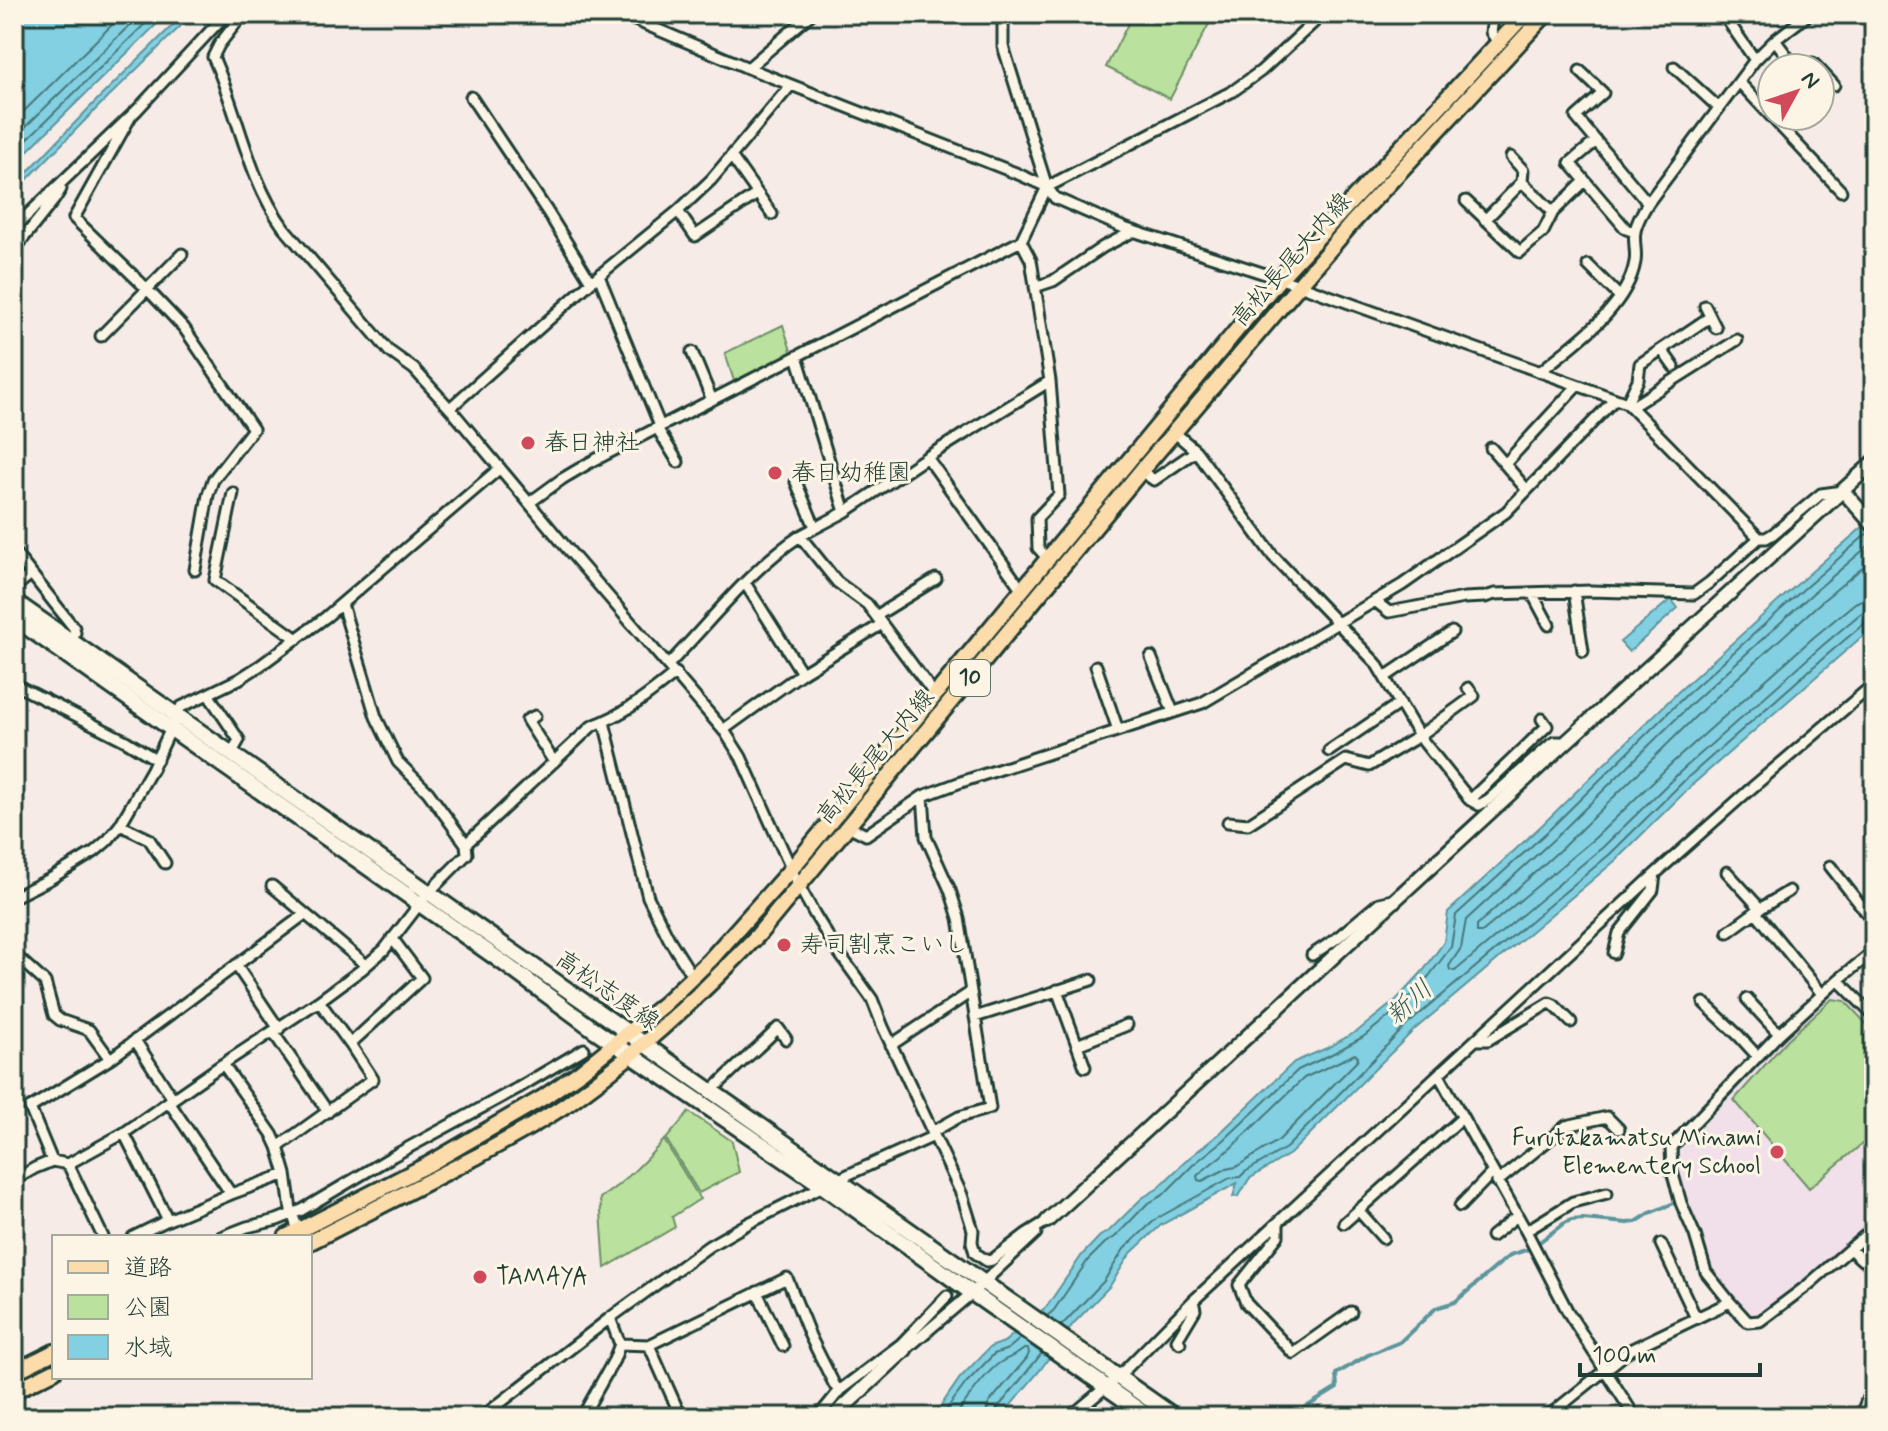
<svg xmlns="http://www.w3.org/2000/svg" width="1888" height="1431" viewBox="0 0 1888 1431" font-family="Mynerve,'Klee One',sans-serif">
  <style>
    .built { fill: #f1dfe9 }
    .green { fill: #bae19d; stroke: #6c8f68; stroke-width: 2 }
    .water { fill: #83d0e2; stroke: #5b959c; stroke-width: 2 }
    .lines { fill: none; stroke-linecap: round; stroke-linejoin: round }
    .shore { stroke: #47787a; stroke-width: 2 }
    .stream { stroke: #5b959c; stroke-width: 4 }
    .minor-tunnel { stroke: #ccc8c3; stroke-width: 9; stroke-dasharray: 9 4.5; stroke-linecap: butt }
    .minor-casing { stroke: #1f3d34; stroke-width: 15 }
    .tertiary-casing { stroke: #1f3d34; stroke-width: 18 }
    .secondary-casing { stroke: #1f3d34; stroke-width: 20 }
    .primary-casing { stroke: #1f3d34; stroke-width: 20 }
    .minor { stroke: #fcf5e5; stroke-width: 9 }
    .tertiary { stroke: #fcf5e5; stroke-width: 12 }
    .secondary { stroke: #fcf5e5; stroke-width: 14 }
    .primary { stroke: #fddcac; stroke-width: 14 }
    .poi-dot { fill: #d1495b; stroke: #fcf5e5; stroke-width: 3 }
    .labels { text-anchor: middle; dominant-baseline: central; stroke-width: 6; stroke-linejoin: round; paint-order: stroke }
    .shield { fill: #fcf5e5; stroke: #617469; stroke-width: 2 }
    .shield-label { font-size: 22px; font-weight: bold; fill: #1f3d34 }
    .street-label { font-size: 24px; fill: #1f3d34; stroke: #fcf5e5 }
    .poi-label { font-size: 24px; fill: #1f3d34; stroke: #fcf5e5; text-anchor: start }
    .water-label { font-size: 26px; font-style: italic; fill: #335a57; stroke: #fcf5e5 }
  </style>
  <rect width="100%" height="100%" fill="#f7ebe7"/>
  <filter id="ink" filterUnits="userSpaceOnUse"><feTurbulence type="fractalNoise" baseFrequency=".0125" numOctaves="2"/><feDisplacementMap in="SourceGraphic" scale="16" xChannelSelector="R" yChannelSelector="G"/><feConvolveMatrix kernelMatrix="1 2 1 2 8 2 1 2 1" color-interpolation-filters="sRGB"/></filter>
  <g filter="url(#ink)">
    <path class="built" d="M1834 993H1843L1874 1027V1217L1824 1263 1757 1315H1749L1710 1271 1699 1232 1684 1193 1680 1162 1681 1150 1785 1038Z"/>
    <path class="green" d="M1133 14H1214L1170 99 1106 67Z
      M783 325 792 354 735 384 725 353Z
      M1832 999 1845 1001 1874 1032V1134L1809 1188 1734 1100 1787 1040Z
      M689 1112 732 1141 739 1172 699 1193 666 1139Z
      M664 1140 700 1199 672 1217 675 1227 605 1268 600 1198C625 1182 644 1162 664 1140Z"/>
    <path class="water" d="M14 14H167L14 164Z
      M184 14H193L98 107 14 193V186L94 103Z
      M1874 517V626L1692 785 1616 860 1414 1030 1290 1154 1249 1179 1239 1196 1233 1197 1237 1183 1161 1225 1130 1254 1110 1286 1073 1324 1041 1369 1001 1417H929L940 1407 960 1378 990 1347 1004 1342 1047 1306 1082 1255 1100 1236 1109 1231 1142 1198 1157 1189 1189 1158 1219 1134 1294 1062 1327 1048 1359 1030 1396 1000 1423 971 1444 942 1448 912 1542 825 1679 691 1802 580Z
      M1671 599 1678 608 1629 652 1620 642Z"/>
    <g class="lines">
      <path class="shore" d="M14 121 123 14
        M14 138 141 14
        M14 152 155 14
        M1874 541 1813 593 1691 704 1555 838 1466 920 1461 948 1449 966 1450 970 1455 971 1603 847 1680 772 1822 646 1860 614 1874 610
        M1874 558 1821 602 1700 712 1563 847 1477 925V932H1482L1595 838 1672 763 1814 637 1855 603 1864 599 1874 598
        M1355 1054 1358 1057 1357 1061 1279 1140 1236 1167 1226 1169 1202 1181 1198 1180 1197 1176 1201 1172 1231 1148 1304 1078Z
        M1047 1316 1054 1310 1088 1260 1105 1243 1115 1237 1147 1204 1163 1195 1194 1164 1224 1140 1298 1070 1330 1055 1363 1037 1402 1006 1429 976 1451 947 1456 915 1548 831 1685 696 1807 586 1869 532
        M1061 1326 1104 1281 1124 1249 1156 1219 1230 1178 1240 1177 1245 1172 1286 1148 1408 1024 1610 854 1686 779 1828 654 1866 622 1874 620
        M941 1417 966 1383 994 1354 1008 1349 1021 1338
        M955 1417C965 1402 985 1372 1001 1362 1009 1357 1016 1356 1024 1349H1028L1029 1353 1027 1358 989 1403 985 1417
        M995 1417 997 1409 1042 1353"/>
      <path class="stream" d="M1867 1015 1874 1023
        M1677 1164 1676 1155 1677 1149 1784 1036 1812 1010
        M1537 1244 1563 1224 1571 1220 1583 1219 1627 1223 1636 1222 1650 1213 1674 1203
        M1290 1417 1337 1388 1336 1374 1368 1355 1400 1342 1436 1308 1455 1302 1510 1255 1526 1250"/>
      <path class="minor-tunnel" d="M947 1296 983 1264"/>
      <g class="minor-casing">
        <path id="minor" d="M243 14 219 45 213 57C239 114 247 177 284 228L389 351 414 369 453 412 565 546 725 732 741 757 799 886 815 915 834 946 872 999 883 1027 962 1195 973 1230 972 1242 975 1253 987 1261 992 1260 1026 1234 1047 1221
          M621 14 748 68 1018 174 1047 187 1055 198 1124 228 1299 285 1627 403 1759 538H1766L1773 534 1821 494 1843 491
          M1003 14V46L1047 187
          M1494 14 1491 32 1498 43
          M1723 14 1755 60
          M1775 40 1796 68
          M1674 67 1719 108
          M748 68 811 14
          M1806 68 1813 63 1818 68
          M1820 70 1834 85
          M1580 71 1603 93 1576 117 1648 203
          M1739 82 1841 191
          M471 97 547 211 591 282
          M1874 100 1873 101 1874 103
          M131 116 74 218 147 289 184 328 253 429 213 480 208 495 195 570
          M1596 141 1570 163 1626 229 1635 232
          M731 156 772 214
          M1511 157 1523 170 1522 182 1553 212
          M1466 201 1520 252 1543 232 1553 212 1585 181
          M678 211 695 236 757 194
          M1485 220 1522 182
          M14 228 137 110 226 14
          M14 250 54 200 61 189
          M1588 265 1620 297
          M599 276 660 426
          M1035 287 1053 281 1103 247 1134 231
          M1705 306 1716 328
          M101 336 182 254
          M1662 350 1674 367
          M692 352 712 400
          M797 356 845 512 800 536
          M1540 372C1573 344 1627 309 1635 262 1637 252 1633 241 1635 231 1637 221 1643 211 1648 203L1755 60 1775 40 1809 14
          M1627 403 1638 380 1640 364 1710 317
          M1631 407 1737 340
          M450 408 591 282 678 211 711 180 791 85
          M657 428 678 462
          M1174 432 1196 451
          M1491 448 1527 490
          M927 457 1022 590
          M1505 464 1577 386
          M1141 471 1154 480 1196 451 1273 556 1376 663 1419 736 1470 800 1479 805 1488 800 1550 745 1555 742H1560L1563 745
          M796 482 815 527
          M233 493 215 580 297 639
          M529 503 562 479 589 463 1021 241
          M845 512 927 457 1050 381 1031 260 1021 241 1047 187 1233 91 1261 71 1323 14
          M14 552 74 628 75 633 69 641
          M1048 559 1038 548 1037 518 1059 495 1050 381
          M745 583 802 673
          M14 588 31 574
          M1574 591 1583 651
          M1532 593 1549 625
          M1375 601 1389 612 1464 598 1485 597 1495 594 1591 591 1694 594 1709 583 1759 538
          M876 616 936 579
          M1151 657 1173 712
          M668 665C711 621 749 570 800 536L837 582 867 604 935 695
          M1096 666 1118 730
          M1385 677 1452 632
          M14 684 126 741 157 760
          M208 694 239 740 231 754
          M535 716 527 720 554 762
          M604 722 648 897 669 939 693 977
          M723 730 802 673 882 624
          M1329 751 1400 703
          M923 796 926 837 950 890 959 918 990 1108 959 1117 932 1132
          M1470 800 1547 726 1542 719
          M1228 822 1248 824 1346 760 1369 766 1419 736 1474 696 1468 688
          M120 825 149 839 165 863
          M848 826 866 835 923 796 961 782 1202 703 1402 585 1506 512 1615 399
          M466 844 592 726C624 715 650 694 676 673
          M1830 866 1874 922
          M1727 872 1758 906V915L1822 994
          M272 886 366 965
          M14 897 50 879 94 852 108 840 120 825 152 769 181 707 239 679 261 665 326 617 500 468
          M1728 932 1758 910 1789 891
          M1614 953 1619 933 1653 890 1655 874
          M14 954 45 982 54 1015 60 1020 89 1030 110 1059
          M1312 955 1336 939 1379 903 1393 900
          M236 965 279 1029
          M1838 980 1874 951
          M1057 990 1085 1067
          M1747 999 1779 1034
          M319 1001 350 1044 422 978 392 938
          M1704 1003 1739 1036 1758 1057
          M975 1017 1091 980
          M273 1032 328 1112
          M135 1040 173 1099
          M1477 1040H1488L1549 1003 1554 1005 1571 1022
          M891 1045 971 992
          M1077 1045 1127 1025
          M223 1064 272 1134 278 1147 373 1079 350 1044
          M1439 1075 1526 1231 1568 1312 1635 1417
          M712 1091C733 1068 757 1050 778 1028L786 1039
          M169 1102 231 1194 286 1174
          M124 1133 168 1220
          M278 1147 286 1174 291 1210 300 1236
          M52 1161 30 1108 110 1059 305 914
          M68 1164 103 1237
          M14 1180 35 1168 52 1161 68 1164 124 1133 223 1064 319 1001 361 970 384 950 428 893 467 854 466 844 428 792 398 762 376 717 342 604
          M1497 1182 1566 1126 1607 1117 1619 1129
          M1460 1206 1492 1173
          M1358 1210 1383 1238
          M1278 1223V1236L1239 1285 1246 1303 1293 1353 1351 1312
          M1344 1223 1462 1118
          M1526 1231 1573 1202 1607 1193
          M1492 1236 1517 1216
          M133 1237 168 1220 231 1194
          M221 1237 247 1227 277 1220 302 1210 393 1156 518 1088 584 1049
          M1661 1244 1696 1318
          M1851 1250 1862 1260 1870 1259 1874 1261
          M757 1292 783 1346
          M1730 1302 1748 1322 1760 1321 1808 1285 1874 1228
          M610 1318 620 1344 649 1345 681 1417
          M1180 1343 1177 1340 1195 1310 1193 1301
          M649 1345 787 1278 810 1336 835 1386 840 1390
          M903 1347 901 1344 947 1296
          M905 1350 972 1293 1036 1233
          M482 1417 610 1318 709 1246 749 1223 823 1186 934 1136
          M582 1417 614 1360 620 1344
          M818 1417 840 1390 901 1344
          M1070 1417 1118 1377 1193 1301 1655 874 1747 792 1874 684
          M1547 1417 1630 1350 1730 1302 1706 1272 1695 1235 1681 1203 1672 1171 1671 1147 1779 1034 1838 980 1874 1016
          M1860 1417 1874 1383"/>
      </g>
      <g class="tertiary-casing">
        <path id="tertiary" d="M1843 491 1874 526
          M1047 1221 1563 745 1874 462
          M833 1417 905 1350"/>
      </g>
      <g class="secondary-casing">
        <path id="secondary" d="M14 601 1175 1417
          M14 618 505 964 596 1031 823 1186 975 1295 1149 1417"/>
      </g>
      <g class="primary-casing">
        <path id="primary" d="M286 1237 429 1164 544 1097 580 1072 665 1003 710 960 792 868 1279 279 1525 14
          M310 1242C366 1213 422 1185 478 1156 508 1139 539 1123 567 1104 637 1054 699 997 758 935L1141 471 1352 223 1546 14
          M14 1372 54 1352
          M14 1391 54 1371"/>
      </g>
      <use href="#minor" class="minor"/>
      <use href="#tertiary" class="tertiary"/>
      <use href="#secondary" class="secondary"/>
      <use href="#primary" class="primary"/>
    </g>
  </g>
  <g class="poi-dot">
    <circle cx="528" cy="443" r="8"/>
    <circle cx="775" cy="473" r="8"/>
    <circle cx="784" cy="945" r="8"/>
    <circle cx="1777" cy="1152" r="8"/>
    <circle cx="480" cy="1277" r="8"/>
  </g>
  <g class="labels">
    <rect class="shield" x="950" y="660" width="40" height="36" rx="6"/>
    <g class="shield-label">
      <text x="970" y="678">10</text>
    </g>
    <g class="street-label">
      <text transform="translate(1292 260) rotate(-49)">高松長尾大内線</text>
      <text transform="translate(876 757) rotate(-50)">高松長尾大内線</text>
      <text transform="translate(607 991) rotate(35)">高松志度線</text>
    </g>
    <g class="poi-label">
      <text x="544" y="443">春日神社</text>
      <text x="791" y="473">春日幼稚園</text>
      <text x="800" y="945">寿司割烹こいし</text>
      <text x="1761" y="1138" text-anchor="end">Furutakamatsu Minami<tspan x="1761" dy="28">Elementery School</tspan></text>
      <text x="496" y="1277">TAMAYA</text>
    </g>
    <g class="water-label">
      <text transform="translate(1410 1003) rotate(-42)">新川</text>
    </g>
  </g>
  <rect width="1888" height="1431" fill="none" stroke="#fcf5e5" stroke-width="48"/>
  <rect x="24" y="24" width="1840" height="1383" fill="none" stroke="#1f3d34" stroke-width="3" filter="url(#ink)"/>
  <rect x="52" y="1235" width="260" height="144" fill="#fcf5e5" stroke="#a4ab9e" stroke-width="2"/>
  <rect x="68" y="1261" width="40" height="12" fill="#fddcac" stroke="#a4ab9e" stroke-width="2"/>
  <text x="124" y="1275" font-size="24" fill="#1f3d34">道路</text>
  <rect x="68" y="1295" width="40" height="24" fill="#bae19d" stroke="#a4ab9e" stroke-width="2"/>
  <text x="124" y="1315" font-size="24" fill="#1f3d34">公園</text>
  <rect x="68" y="1335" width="40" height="24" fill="#83d0e2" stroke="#a4ab9e" stroke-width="2"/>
  <text x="124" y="1355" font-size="24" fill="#1f3d34">水域</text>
  <g transform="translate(1796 92) rotate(50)"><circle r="38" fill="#fcf5e5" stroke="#a4ab9e" stroke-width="2"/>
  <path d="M0-6L14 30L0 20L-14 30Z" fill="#d1495b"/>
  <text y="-12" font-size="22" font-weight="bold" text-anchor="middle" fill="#1f3d34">N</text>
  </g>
  <path d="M1580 1363v12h180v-12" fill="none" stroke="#1f3d34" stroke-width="4"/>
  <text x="1592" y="1363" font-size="24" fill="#1f3d34" stroke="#fcf5e5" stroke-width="6" paint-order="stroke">100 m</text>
</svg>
